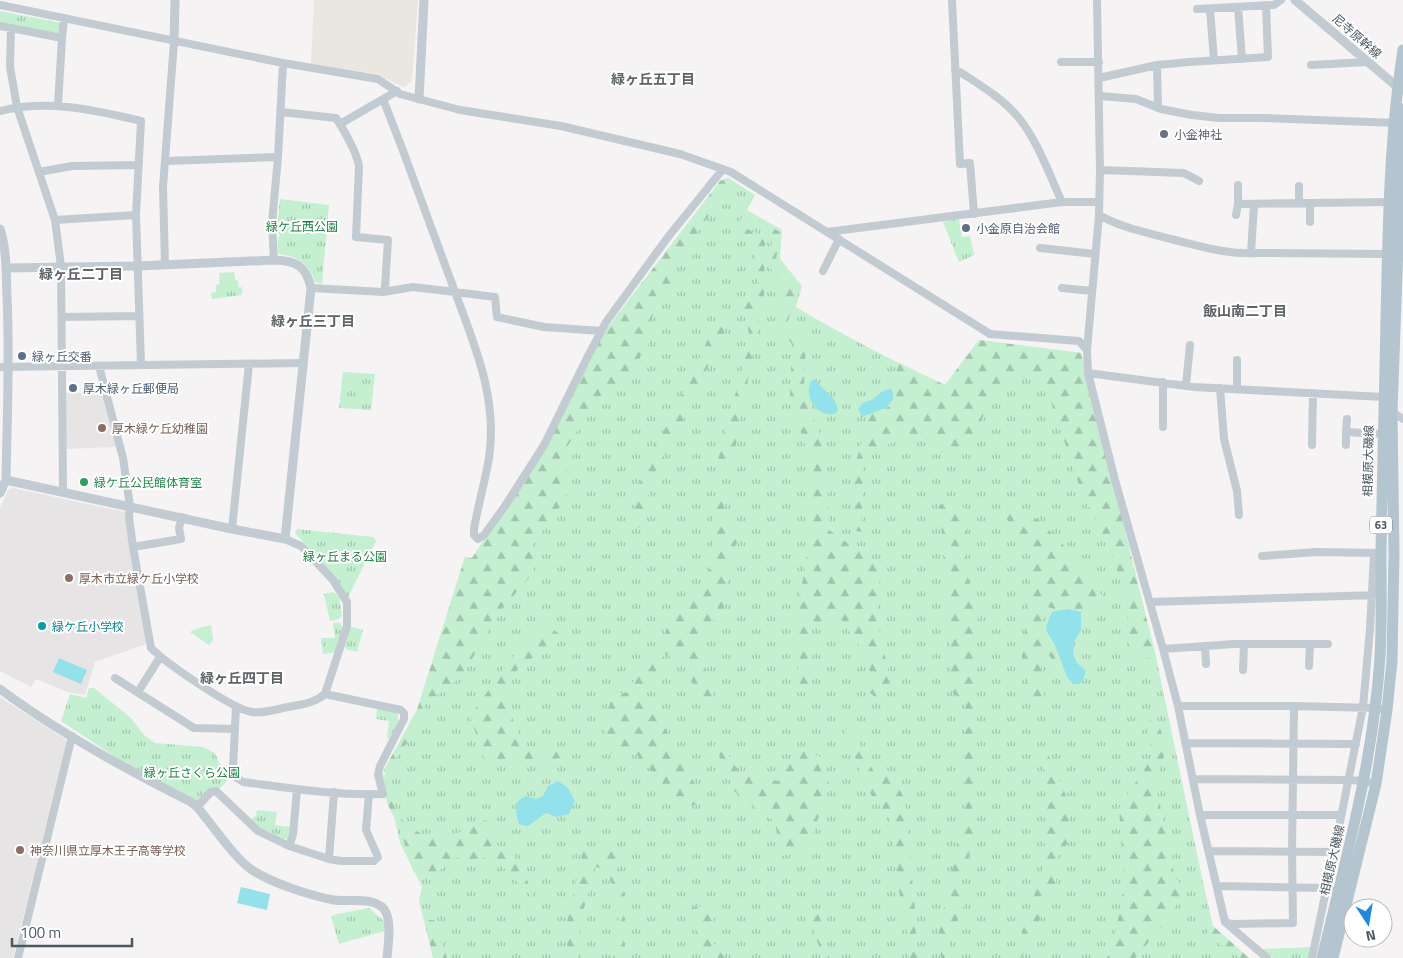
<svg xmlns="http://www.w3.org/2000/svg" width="1403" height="958" viewBox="0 0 1403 958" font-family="'Titillium Web','Noto Sans JP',sans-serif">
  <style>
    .commercial { fill: #eae7e1 }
    .education { fill: #e6e4e5 }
    .grass { fill: url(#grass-tufts) }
    .forest { fill: url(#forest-firs) }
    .water { fill: #93e1ea }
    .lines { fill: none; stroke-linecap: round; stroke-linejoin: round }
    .minor { stroke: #c1cbd1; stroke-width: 8 }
    .tertiary { stroke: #c1cbd1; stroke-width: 9 }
    .primary { stroke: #b4c5cf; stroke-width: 11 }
    .worship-dot { fill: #6b7280; stroke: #fff; stroke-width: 2 }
    .service-dot { fill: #5c6f8a; stroke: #fff; stroke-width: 2 }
    .education-dot { fill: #8d6e63; stroke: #fff; stroke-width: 2 }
    .leisure-dot { fill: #2e9e5b; stroke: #fff; stroke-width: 2 }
    .culture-dot { fill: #0f9aa8; stroke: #fff; stroke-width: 2 }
    .labels { text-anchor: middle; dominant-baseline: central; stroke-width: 4; stroke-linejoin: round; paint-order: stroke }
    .shield { fill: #fff; stroke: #818a90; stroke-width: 1 }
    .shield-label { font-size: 11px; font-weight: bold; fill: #4b5860 }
    .street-label { font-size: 12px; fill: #4b5860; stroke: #fff }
    .worship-label { font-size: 12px; fill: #5b616d; stroke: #fff; text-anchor: start }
    .park-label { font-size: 12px; fill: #1c8144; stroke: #fff }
    .service-label { font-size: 12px; fill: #4e5e75; stroke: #fff; text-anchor: start }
    .education-label { font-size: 12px; fill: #785e54; stroke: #fff; text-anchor: start }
    .leisure-label { font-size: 12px; fill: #27864d; stroke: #fff; text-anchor: start }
    .culture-label { font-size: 12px; fill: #0d838f; stroke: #fff; text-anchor: start }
    .neighbourhood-label { font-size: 14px; font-weight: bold; fill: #5f6467; stroke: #fff }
  </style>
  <defs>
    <pattern id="grass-tufts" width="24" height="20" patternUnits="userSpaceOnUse" patternTransform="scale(1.25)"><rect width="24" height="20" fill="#c4efd0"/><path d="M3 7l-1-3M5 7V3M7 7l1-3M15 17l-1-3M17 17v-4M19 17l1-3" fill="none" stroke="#a1c4ac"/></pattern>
    <pattern id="forest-firs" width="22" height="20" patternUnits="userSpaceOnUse" patternTransform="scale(1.25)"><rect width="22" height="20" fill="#c4efd0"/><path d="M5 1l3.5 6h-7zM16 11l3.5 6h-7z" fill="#a1c4ac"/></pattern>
  </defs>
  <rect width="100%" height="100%" fill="#f5f3f3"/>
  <path class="commercial" d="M314 0H418L412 81 404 87 394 83 378 74 311 64Z"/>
  <path class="education" d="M103 392 116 447 65 449 64 393Z
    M13 488 125 512 149 643 95 662 85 695 67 692 36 679 31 687 0 671V508L8 490Z
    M0 697 66 740V743L13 958H0Z"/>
  <path class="grass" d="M0 11 61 23V33L58 35 0 23Z
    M728 178 755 195 747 210 782 230 780 259 802 286 796 307C844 336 894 361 945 385L979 340 1081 353 1156 657 1201 873 1213 926 1249 958H433L419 901 422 887 400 843 384 770 417 710 465 557 472 558 720 181Z
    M280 199 329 205 322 284 315 282C311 269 304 260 290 256 285 255 282 255 278 253V238L280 235 277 227Z
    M959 219 962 237 970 236 974 255 959 262 943 222Z
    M234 272 235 280 238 281 239 288 242 287V295L212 299 211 293 216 292V285L220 284 219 273Z
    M343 372 375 374 371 410 339 408Z
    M297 529 373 537 376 541 348 597 334 576 295 533Z
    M333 592 339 596 342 615 339 619 330 621 324 594Z
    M333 623H340L343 627 336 650 333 653 323 654 321 638H335Z
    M211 625 213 640 209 645 190 632 198 628Z
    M352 627 363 630 357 652 346 649 345 646 350 628Z
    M89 688H94L131 718 144 735 155 743 203 747 215 753 227 781 219 789 198 803 138 772 61 721 70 694 86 698Z
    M377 709 395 712 398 715V725L389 739 387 738 389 721 376 719Z
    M258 810 277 812 275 825 291 827 288 839H284L261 828 251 819 257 815 255 813Z
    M369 908 385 922V931L339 944 331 917 333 915Z
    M1312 947 1310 958H1273L1262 949Z"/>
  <path class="forest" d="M728 178 733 181 673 267 676 278 648 324 652 341 615 389 598 397 567 447V497L532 546 534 572 502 609 461 677 425 705 424 719 388 769 384 770 417 710 465 557 472 558 545 448 604 332 720 181Z
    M744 213 780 232 776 260 801 287 787 323 806 338 804 390 826 453 829 530 881 567 876 615 891 682 876 698 869 692 871 675 863 652 842 620 811 626 808 691 799 692 796 620 808 549 809 457 790 399 792 344 778 329 783 286 770 268 772 234 740 221Z
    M736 224 765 237 764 294 731 470 718 460 750 338 742 302 759 284 753 240 736 231Z
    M729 320 689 409 651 480 645 528 630 527 645 462 675 411 712 330Z
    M979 340 1081 353 1156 657 1141 659 1127 641 1128 602 1110 549 1080 488 1044 380 1018 377 994 397 968 443 941 453 939 440 900 439 864 456 861 532 853 530 852 477 869 414 891 406 898 363 945 385Z
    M721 499 738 539 729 562 723 617 704 624 702 656 716 704 702 711 687 669 665 653 643 698 659 717 704 803 687 806 660 781 637 755 605 752 604 733 612 693H626L683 605 702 594 712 562V500Z
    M952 499 968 511 966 571 978 609 975 665 977 789 969 819 976 837 959 880 967 898 951 937 948 958H941L940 929 968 789 961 780 966 704 952 692 940 505Z
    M1009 504 1040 521 1067 549 1093 578 1105 602C1091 609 1079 618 1063 612 1051 608 1053 607 1039 607L1047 637 1057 639 1063 666 1059 667C1053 663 1052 657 1046 653L1041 667 1045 690 1043 699 1025 697 1021 692 1029 677 1022 660 1032 558 1001 510Z
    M548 626 562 636 552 650 526 661 507 681 510 713 526 750 560 752 561 758 525 763 484 759 470 716 519 648Z
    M1157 719 1167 749 1155 781 1175 878 1186 890 1164 924 1135 958H1107L1113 948 1124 885 1119 808 1153 756 1145 722Z
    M851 728 874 772 888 770 905 799 915 910 917 958H909L910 944 902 913 890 819 866 788 845 730Z
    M714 744H722L740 774 778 781 800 750 824 758 829 784 808 850 781 856 775 822 735 792Z
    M1047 752 1067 798 1071 838 1054 863 1057 888 1030 937 1021 958H1014L1044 863 1047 777 1039 754Z
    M380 772 386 777 392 800 405 825 426 836 458 833 484 820 492 823 488 839 513 855 528 882 534 899 503 867 484 857 476 865 457 857 432 876 413 871 400 829 387 803Z
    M615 847 617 870 624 894V944L630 958H613L621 903 605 869 595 867 580 923 578 958H568L566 926 583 851Z
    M716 903 711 940 725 958H702L691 908Z
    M819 914 829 952V958H820L821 954 810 916Z
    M425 920H434L447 958H433Z
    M1213 926 1249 958H1239L1234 953 1205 935Z"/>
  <path class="water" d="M812 380H816C823 392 836 395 838 410L836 413C819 420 801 394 812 380Z
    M891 389 893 392V399L887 407 862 417 858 409 864 402C880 399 876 391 891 389Z
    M1067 609 1081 612V630L1074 642 1073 654 1077 663 1086 671 1083 681 1079 684H1073L1067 677 1055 645 1046 630 1047 624 1052 612Z
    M59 658 87 670 81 684 53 672Z
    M558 781 568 788 575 801 569 814 556 817 546 813 528 826 519 824 516 812 517 802 525 796 536 799 543 796 548 786Z
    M241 887 270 894 267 910 237 903Z"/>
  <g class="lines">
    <path class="minor" d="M952 0 960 164 970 163 974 214
      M1097 0 1100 170 1099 215 1087 350 1088 373 1115 480 1163 649 1178 706 1200 815 1225 922 1267 958
      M0 5 283 63 378 79 400 94 460 110 561 126 680 154 731 172 990 334 1079 341 1087 350
      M1238 7 1242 59
      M1197 9 1274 5 1281 0
      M1210 9 1214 60
      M0 26 62 38 58 105
      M11 28 10 67 17 107 55 220 61 266 63 492
      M62 38 64 18
      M1061 62H1099
      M1311 65 1368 62
      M955 70 960 72C980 85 1002 98 1018 117 1038 141 1049 174 1062 202
      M1099 78 1157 65
      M1100 96 1136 99 1161 109 1192 115 1219 118H1262L1397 123
      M383 99 402 148 455 292 495 297 497 317 544 327 601 331
      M1158 108 1157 65 1189 62 1268 57 1266 5
      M0 111C48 99 94 110 141 121L136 215 141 365
      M281 112 336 118C345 132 356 150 359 166L356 237 388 240 385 287 387 291
      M340 124 397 91
      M166 161 278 157
      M1100 170 1184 173 1199 181
      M39 172 72 166 138 165
      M1238 185V204L1392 202
      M1299 203V186
      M1310 203V222
      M1099 215C1122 228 1145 232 1171 239 1200 246 1228 255 1258 253L1390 254
      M1236 215 1238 204
      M55 220 136 215
      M827 232 1062 202H1098
      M1040 248 1095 254
      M1251 253 1254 204
      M274 260 272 223 278 157 283 63
      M165 265 163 187 174 42
      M823 271 839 239
      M311 288 383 292 413 287 455 292C475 346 498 399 489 458 485 482 478 505 474 529V535L478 539 484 535 505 506 544 445 588 356 606 322 668 237 723 169
      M1062 288 1092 291
      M62 317 139 316
      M99 366 123 458 130 506 129 517 133 547 151 648C166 663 232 709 252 712 265 714 280 708 293 706 305 704 316 702 325 694L347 626V602L333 580 301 546 285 539
      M0 367 303 363
      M1088 373 1194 387 1383 397 1392 412 1403 419
      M1186 385 1190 345
      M1220 388 1224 439 1237 491 1239 515
      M1237 389V360
      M1163 427V382
      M1346 432 1347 419
      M1312 445 1313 393
      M1346 445V432L1383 434
      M232 529 249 364
      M133 547 181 539 179 528 182 517
      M1262 556 1316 552 1377 553
      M1150 602 1377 595
      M1205 646 1206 664
      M1163 649 1234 644H1328
      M1309 666 1310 645
      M1243 670 1244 645
      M115 678 194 728 235 729
      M138 692 160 657
      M236 706 233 769 237 778 243 782C289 788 337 796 383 794L378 775 380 766 404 719V713L401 710 325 694
      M1178 706H1294L1292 851 1293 923 1232 924 1225 922
      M1294 706 1376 708 1387 710
      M1185 743 1356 744
      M1193 779 1348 780 1364 781 1376 784
      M197 807 211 792 216 791 258 831 289 846 329 859 341 861H374L378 857 366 830 369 794
      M1200 815H1341
      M289 846 293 835 297 789
      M1209 851 1334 852 1363 707 1370 629 1374 554
      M329 859 334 792
      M1218 886 1326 888 1343 892
      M18 958 72 736
      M1312 958 1334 852"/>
    <path class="tertiary" d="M1295 0 1401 90
      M174 42 175 0
      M419 99 424 0
      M0 229C7 250 6 274 7 297 10 358 7 419 6 480L0 493
      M6 480 232 529 285 539 311 288C306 265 296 261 274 260L138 266 6 268
      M0 689C59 733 125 769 191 802L197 807C212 824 234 858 252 870 272 883 311 896 334 900 350 902 370 897 382 907 393 916 388 945 387 958"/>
    <path class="primary" d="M1322 958C1346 859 1374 758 1380 656 1382 621 1381 585 1381 550 1382 473 1385 397 1386 320 1388 230 1389 139 1403 50
      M1333 958 1376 784 1387 710 1392 661 1394 553 1392 412 1403 109"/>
  </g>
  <circle class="worship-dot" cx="1164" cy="134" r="5"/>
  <g class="service-dot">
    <circle cx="966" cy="228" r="5"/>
    <circle cx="22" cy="356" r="5"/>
    <circle cx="73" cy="388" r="5"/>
  </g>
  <g class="education-dot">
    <circle cx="102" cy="428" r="5"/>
    <circle cx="69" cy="578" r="5"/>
    <circle cx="20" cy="850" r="5"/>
  </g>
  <circle class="leisure-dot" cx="84" cy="482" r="5"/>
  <circle class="culture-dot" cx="42" cy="626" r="5"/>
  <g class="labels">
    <rect class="shield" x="1370" y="516.5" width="22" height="17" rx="4"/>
    <g class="shield-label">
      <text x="1381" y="525">63</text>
    </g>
    <g class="street-label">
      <text transform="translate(1357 36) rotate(41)">尼寺原幹線</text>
      <text transform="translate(1368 461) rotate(-89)">相模原大磯線</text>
      <text transform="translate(1332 860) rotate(-77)">相模原大磯線</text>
    </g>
    <g class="worship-label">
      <text x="1174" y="134">小金神社</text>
    </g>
    <g class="park-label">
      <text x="302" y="226">緑ケ丘西公園</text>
      <text x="345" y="556">緑ヶ丘まる公園</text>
      <text x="192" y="772">緑ヶ丘さくら公園</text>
    </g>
    <g class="service-label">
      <text x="976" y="228">小金原自治会館</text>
      <text x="32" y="356">緑ヶ丘交番</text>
      <text x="83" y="388">厚木緑ヶ丘郵便局</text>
    </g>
    <g class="education-label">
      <text x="112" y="428">厚木緑ケ丘幼稚園</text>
      <text x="79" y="578">厚木市立緑ケ丘小学校</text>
      <text x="30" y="850">神奈川県立厚木王子高等学校</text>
    </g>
    <g class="leisure-label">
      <text x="94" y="482">緑ケ丘公民館体育室</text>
    </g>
    <g class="culture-label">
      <text x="52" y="626">緑ケ丘小学校</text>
    </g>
    <g class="neighbourhood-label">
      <text x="653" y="78">緑ヶ丘五丁目</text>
      <text x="81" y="273">緑ヶ丘二丁目</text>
      <text x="1245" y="310">飯山南二丁目</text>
      <text x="313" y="320">緑ヶ丘三丁目</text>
      <text x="242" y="677">緑ヶ丘四丁目</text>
    </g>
  </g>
  <g transform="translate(1368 923) rotate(168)"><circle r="24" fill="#ffffff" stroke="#b7bcbf"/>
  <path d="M0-4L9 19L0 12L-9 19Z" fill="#2288df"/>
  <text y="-8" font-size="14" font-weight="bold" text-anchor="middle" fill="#4b5860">N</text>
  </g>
  <path d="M12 938v8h120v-8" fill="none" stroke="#4b5860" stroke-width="2.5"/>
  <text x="20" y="938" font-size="15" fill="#4b5860" stroke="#ffffff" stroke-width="4" paint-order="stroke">100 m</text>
</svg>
